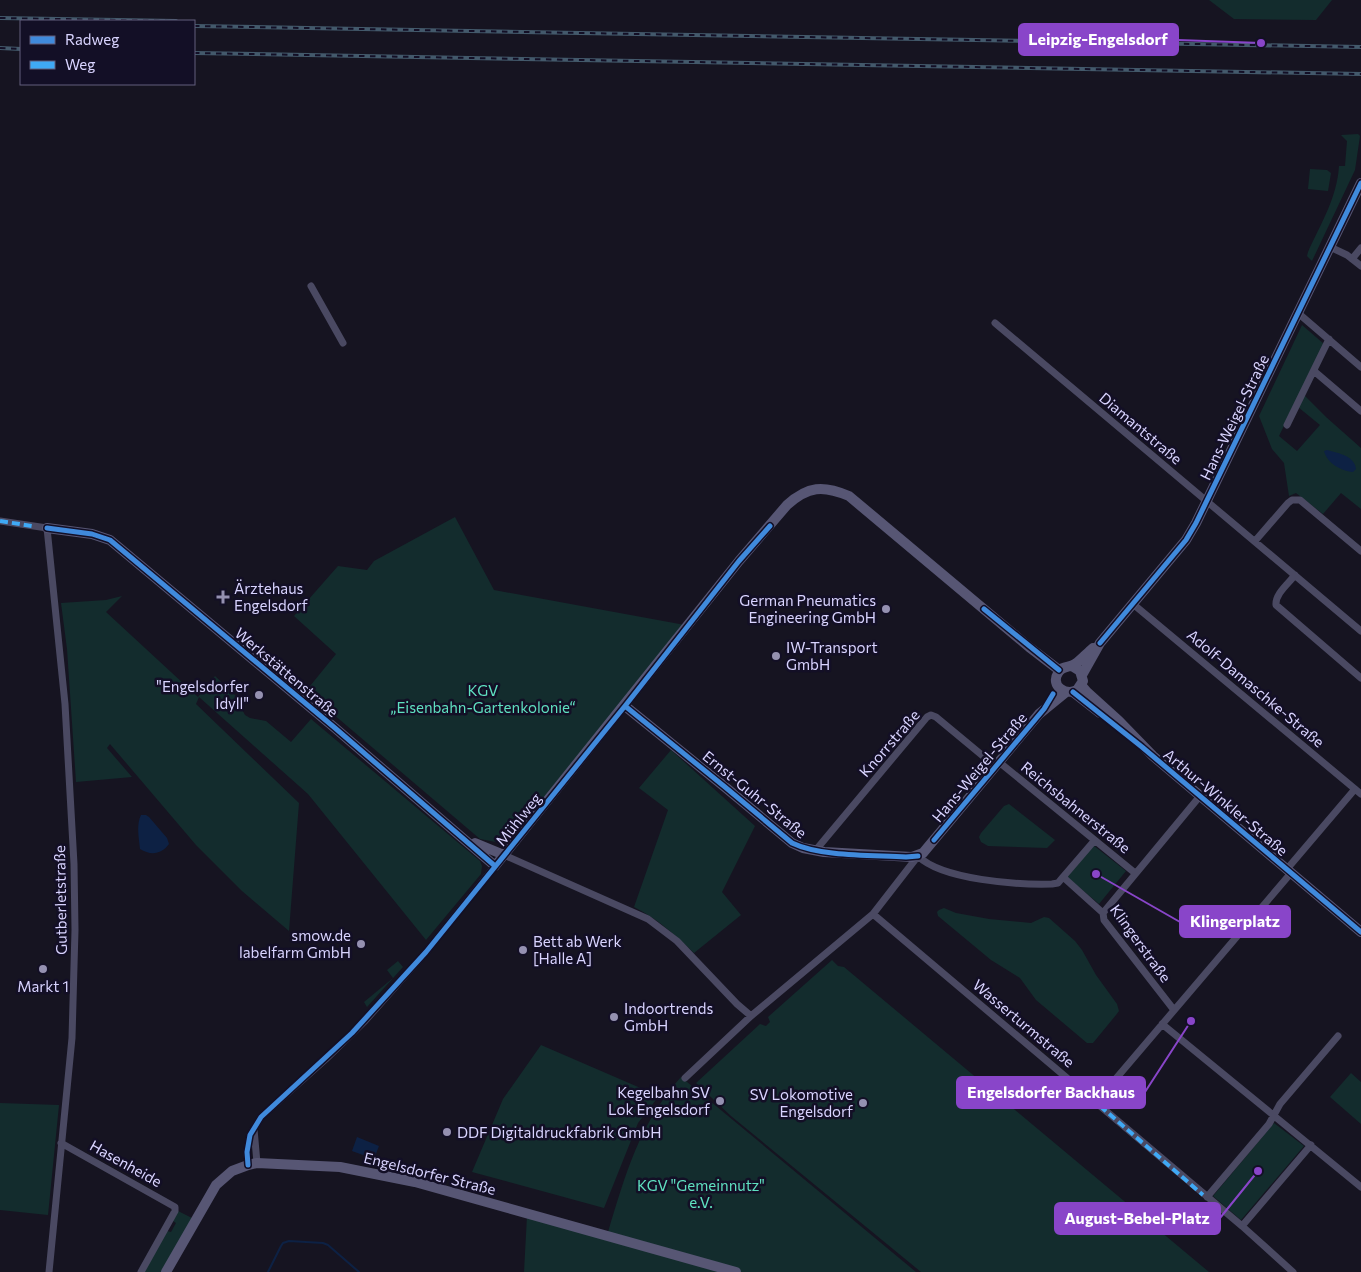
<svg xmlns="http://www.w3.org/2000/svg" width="1361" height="1272" viewBox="0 0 1361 1272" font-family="Commissioner,sans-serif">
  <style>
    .green { fill: #132c2d }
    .water { fill: #0d2144 }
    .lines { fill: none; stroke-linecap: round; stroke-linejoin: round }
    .stream { stroke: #0d2144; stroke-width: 2 }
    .street { stroke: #4a4962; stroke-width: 7 }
    .secondary { stroke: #575674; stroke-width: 10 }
    .rail-casing { stroke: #43596b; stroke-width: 4 }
    .rail { stroke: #130f26; stroke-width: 2; stroke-dasharray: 5.5; stroke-linecap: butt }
    .quiet { stroke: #3fa9f5; stroke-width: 4; stroke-dasharray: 8 4; stroke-linecap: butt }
    .cycleway-casing { stroke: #130f26; stroke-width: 8 }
    .cycleway { stroke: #408adc; stroke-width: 5 }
    .poi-dot { fill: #9591b1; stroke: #130f26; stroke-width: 2 }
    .labels { text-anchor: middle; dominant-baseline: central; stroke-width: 5; stroke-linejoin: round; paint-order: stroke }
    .street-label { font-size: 15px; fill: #d9d4ff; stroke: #130f26 }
    .poi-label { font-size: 15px; fill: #d9d4ff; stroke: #130f26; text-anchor: start }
    .park-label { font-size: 15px; fill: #5fe0c0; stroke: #130f26 }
    .leader { fill: none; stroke: #8945c9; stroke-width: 2 }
    .callout-dot { fill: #8945c9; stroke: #130f26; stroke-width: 2 }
    .callout { fill: #8945c9; stroke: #8945c9; stroke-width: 2 }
    .callout-label { font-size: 16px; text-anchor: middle; font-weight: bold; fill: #fff }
  </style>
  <rect width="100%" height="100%" fill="#161421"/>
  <path class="green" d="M1209 0H1332L1316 20 1234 19Z
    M1358 134 1360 136 1355 170 1312 261 1307 256 1308 252C1321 223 1337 198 1339 166H1345L1347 141 1341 135Z
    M1310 169 1327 170 1331 173 1328 191 1308 189Z
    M1302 325 1324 344 1279 436 1297 451 1320 425 1298 407 1304 395 1326 417 1361 448V509L1341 493 1323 514 1296 493 1289 496 1284 463 1272 449 1259 416Z
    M455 517 494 590 685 625 512 836 496 842 480 839 306 691 336 654 294 616 338 566 367 570 374 561Z
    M122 596 106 612 198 697 215 676 237 697 239 704 245 715 250 718 266 721 291 742 311 719 480 861 482 866 481 874 426 940 308 794 199 697 196 704 299 803 289 931 242 891 196 845 110 744 107 748 132 777 76 782 67 649 61 603 106 600Z
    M671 750 755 826 722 892 741 915 694 953C675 935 658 919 634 907L668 810 639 788Z
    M1009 804 1055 840 1047 848 988 846 981 842 979 837 981 833 1004 806Z
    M1093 845 1126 871 1099 904 1067 877Z
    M944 908 956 913 989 919 1031 923 1044 917 1049 918 1075 941 1082 950 1096 975 1117 1004 1119 1011 1116 1015 1093 1043H1087L1036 1000 1020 978 991 960 938 916 937 912 939 910Z
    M832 960 838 966 844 967 1209 1272H921L731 1116 696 1083 760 1024 766 1026 770 1022 768 1017Z
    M398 961 403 967 367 1007 364 1002 393 978 387 970Z
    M541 1045 659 1096 638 1123 604 1208 472 1172 503 1099Z
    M1351 1073 1361 1082V1124L1330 1097Z
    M681 1077 916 1272H524L527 1216 608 1232C626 1173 639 1124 681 1077Z
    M0 1103 59 1105 48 1215 0 1210Z
    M1274 1123 1304 1146 1241 1220 1213 1196Z
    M178 1211 192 1218 161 1272H144L167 1231 171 1232 176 1223 173 1221Z"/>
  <path class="water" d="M1327 450C1338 453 1355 456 1356 469L1353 472C1341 471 1327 463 1324 451Z
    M141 815H146L149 817 167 838 169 844C162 854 151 856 140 849 139 839 136 825 141 815Z
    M357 1137 379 1146 374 1159 352 1151Z"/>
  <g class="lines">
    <path class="stream" d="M268 1272 281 1246 283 1243 289 1241 323 1243 328 1245 359 1272"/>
    <path class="street" d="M1330 247 1347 255 1361 266
      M1352 259 1361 248
      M311 286 343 343
      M1298 313 1361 367
      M995 323 1361 631
      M1314 371 1361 411
      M1287 425 1329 339
      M0 521 47 528 65 704 74 864 75 930 72 1038 49 1272
      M1255 541 1288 503 1292 500H1300L1361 551
      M1295 575C1288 584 1275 594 1276 605L1361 678
      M1133 604 1361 794
      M999 762 1135 873
      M815 851 927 717 931 715 936 717 995 766
      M504 855 648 919 677 941 737 1004 751 1016
      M1287 869 1355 789
      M1063 877 1094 841
      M1103 913 1200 796
      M873 914 1242 1226 1293 1272
      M1162 1024 1361 1187
      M685 1078 751 1016 873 914 918 856C942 880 1018 885 1052 884L1058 883 1063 877 1103 913 1104 920 1174 1010
      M1096 1102 1291 873
      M254 1129 257 1163
      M61 1143 175 1207V1211L141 1272
      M248 1165 247 1152 250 1135 261 1117 326 1059 365 1021 426 952 495 866
      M1207 1197 1269 1124 1280 1104 1338 1036
      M1242 1226 1311 1145"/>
    <path class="secondary" d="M47 528 92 534 110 540 335 728 495 866 739 561 787 505C808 486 823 485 849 496L1029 647 1059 670
      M1072 666 1080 671 1083 681 1077 690C1066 696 1050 686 1058 673 1062 665 1069 668 1075 664 1081 660 1087 653 1093 648
      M1082 675 1100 643 1186 540 1196 523 1361 183
      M1081 685 1087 692 1119 721 1153 756 1361 932
      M1073 692 1100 713
      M625 706 725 787 792 843 803 848 824 852 912 857 923 853 928 847 1039 714 1066 692
      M475 843 504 855
      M166 1272 216 1185 232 1171 248 1165 257 1163 340 1167 415 1182 736 1272"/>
    <g class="rail-casing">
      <path id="rail" d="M0 18 176 21
        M194 26 1361 47
        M0 48 21 49
        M194 53 1361 74"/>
    </g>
    <use href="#rail" class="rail"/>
    <path class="quiet" d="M0 521 32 526
      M1100 1106 1203 1195"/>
    <g class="cycleway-casing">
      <path id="cycleway" d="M47 528 92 534 110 540 335 728 495 866
        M984 609 1059 670
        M1100 643 1186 540 1196 523 1361 183
        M1073 692 1142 747 1361 932
        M625 706 725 787 792 843C821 857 873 855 906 857L918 856
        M934 840 1044 709 1053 694
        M248 1165 247 1152 250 1135 261 1117 352 1033 426 952 625 706 739 561 770 526"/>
    </g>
    <use href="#cycleway" class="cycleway"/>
  </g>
  <g class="poi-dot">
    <path d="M220.5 589.5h5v5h5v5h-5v5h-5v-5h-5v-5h5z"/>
    <circle cx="886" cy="609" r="5"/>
    <circle cx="776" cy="656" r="5"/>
    <circle cx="259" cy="695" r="5"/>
    <circle cx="361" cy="944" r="5"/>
    <circle cx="523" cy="950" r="5"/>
    <circle cx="43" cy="969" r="5"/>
    <circle cx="614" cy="1017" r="5"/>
    <circle cx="720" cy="1101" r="5"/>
    <circle cx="863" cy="1103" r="5"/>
    <circle cx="447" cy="1132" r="5"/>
  </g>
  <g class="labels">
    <g class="street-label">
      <text transform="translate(1234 417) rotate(-64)">Hans-Weigel-Straße</text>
      <text transform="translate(1141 428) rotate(40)">Diamantstraße</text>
      <text transform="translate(287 672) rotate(40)">Werkstättenstraße</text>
      <text transform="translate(1256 688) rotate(40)">Adolf-Damaschke-Straße</text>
      <text transform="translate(889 743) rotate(-49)">Knorrstraße</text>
      <text transform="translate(979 767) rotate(-50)">Hans-Weigel-Straße</text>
      <text transform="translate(755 794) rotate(39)">Ernst-Guhr-Straße</text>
      <text transform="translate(1226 802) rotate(40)">Arthur-Winkler-Straße</text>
      <text transform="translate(1076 807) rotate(39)">Reichsbahnerstraße</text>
      <text transform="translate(518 819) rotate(-51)">Mühlweg</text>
      <text transform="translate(60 900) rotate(-91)">Gutberletstraße</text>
      <text transform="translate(1141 943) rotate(54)">Klingerstraße</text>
      <text transform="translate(1024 1023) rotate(40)">Wasserturmstraße</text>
      <text transform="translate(126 1163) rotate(29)">Hasenheide</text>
      <text transform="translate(430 1173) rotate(14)">Engelsdorfer Straße</text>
    </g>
    <g class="poi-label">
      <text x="234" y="588">Ärztehaus<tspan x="234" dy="17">Engelsdorf</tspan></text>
      <text x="876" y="600" text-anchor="end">German Pneumatics<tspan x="876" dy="17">Engineering GmbH</tspan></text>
      <text x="786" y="647">IW-Transport<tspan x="786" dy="17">GmbH</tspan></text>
      <text x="249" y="686" text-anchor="end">"Engelsdorfer<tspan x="249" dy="17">Idyll"</tspan></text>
      <text x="351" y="935" text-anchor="end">smow.de<tspan x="351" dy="17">labelfarm GmbH</tspan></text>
      <text x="533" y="941">Bett ab Werk<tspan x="533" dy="17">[Halle A]</tspan></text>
      <text x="43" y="986" text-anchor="middle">Markt 1</text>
      <text x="624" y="1008">Indoortrends<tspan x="624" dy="17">GmbH</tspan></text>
      <text x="710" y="1092" text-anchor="end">Kegelbahn SV<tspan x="710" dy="17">Lok Engelsdorf</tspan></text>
      <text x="853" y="1094" text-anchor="end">SV Lokomotive<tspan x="853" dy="17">Engelsdorf</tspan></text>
      <text x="457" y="1132">DDF Digitaldruckfabrik GmbH</text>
    </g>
    <g class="park-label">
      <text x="483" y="690">KGV<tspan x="483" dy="17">„Eisenbahn-Gartenkolonie“</tspan></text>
      <text x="701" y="1185">KGV "Gemeinnutz"<tspan x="701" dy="17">e.V.</tspan></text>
    </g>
  </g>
  <path class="leader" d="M1261 43L1178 40M1096 874L1180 922M1191 1021L1145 1092M1258 1171L1220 1218"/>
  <g class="callout-dot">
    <circle cx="1261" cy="43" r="5"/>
    <circle cx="1096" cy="874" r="5"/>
    <circle cx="1191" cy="1021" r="5"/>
    <circle cx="1258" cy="1171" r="5"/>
  </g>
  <g class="callout">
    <rect x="1019" y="24" width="159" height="31" rx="5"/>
    <rect x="1180" y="906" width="110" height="31" rx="5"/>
    <rect x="957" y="1077" width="188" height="31" rx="5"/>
    <rect x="1055" y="1203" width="165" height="31" rx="5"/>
  </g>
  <g class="callout-label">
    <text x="1098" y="45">Leipzig-Engelsdorf</text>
    <text x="1235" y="927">Klingerplatz</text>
    <text x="1051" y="1098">Engelsdorfer Backhaus</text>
    <text x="1137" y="1224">August-Bebel-Platz</text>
  </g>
  <rect x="20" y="20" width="175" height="65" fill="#130f26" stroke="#625e7d"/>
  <rect x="30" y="36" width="25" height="8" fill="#408adc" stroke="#625e7d"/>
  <text x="65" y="45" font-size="15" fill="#d9d4ff">Radweg</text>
  <rect x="30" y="61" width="25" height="8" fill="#3fa9f5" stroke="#625e7d"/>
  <text x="65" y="70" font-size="15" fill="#d9d4ff">Weg</text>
</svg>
